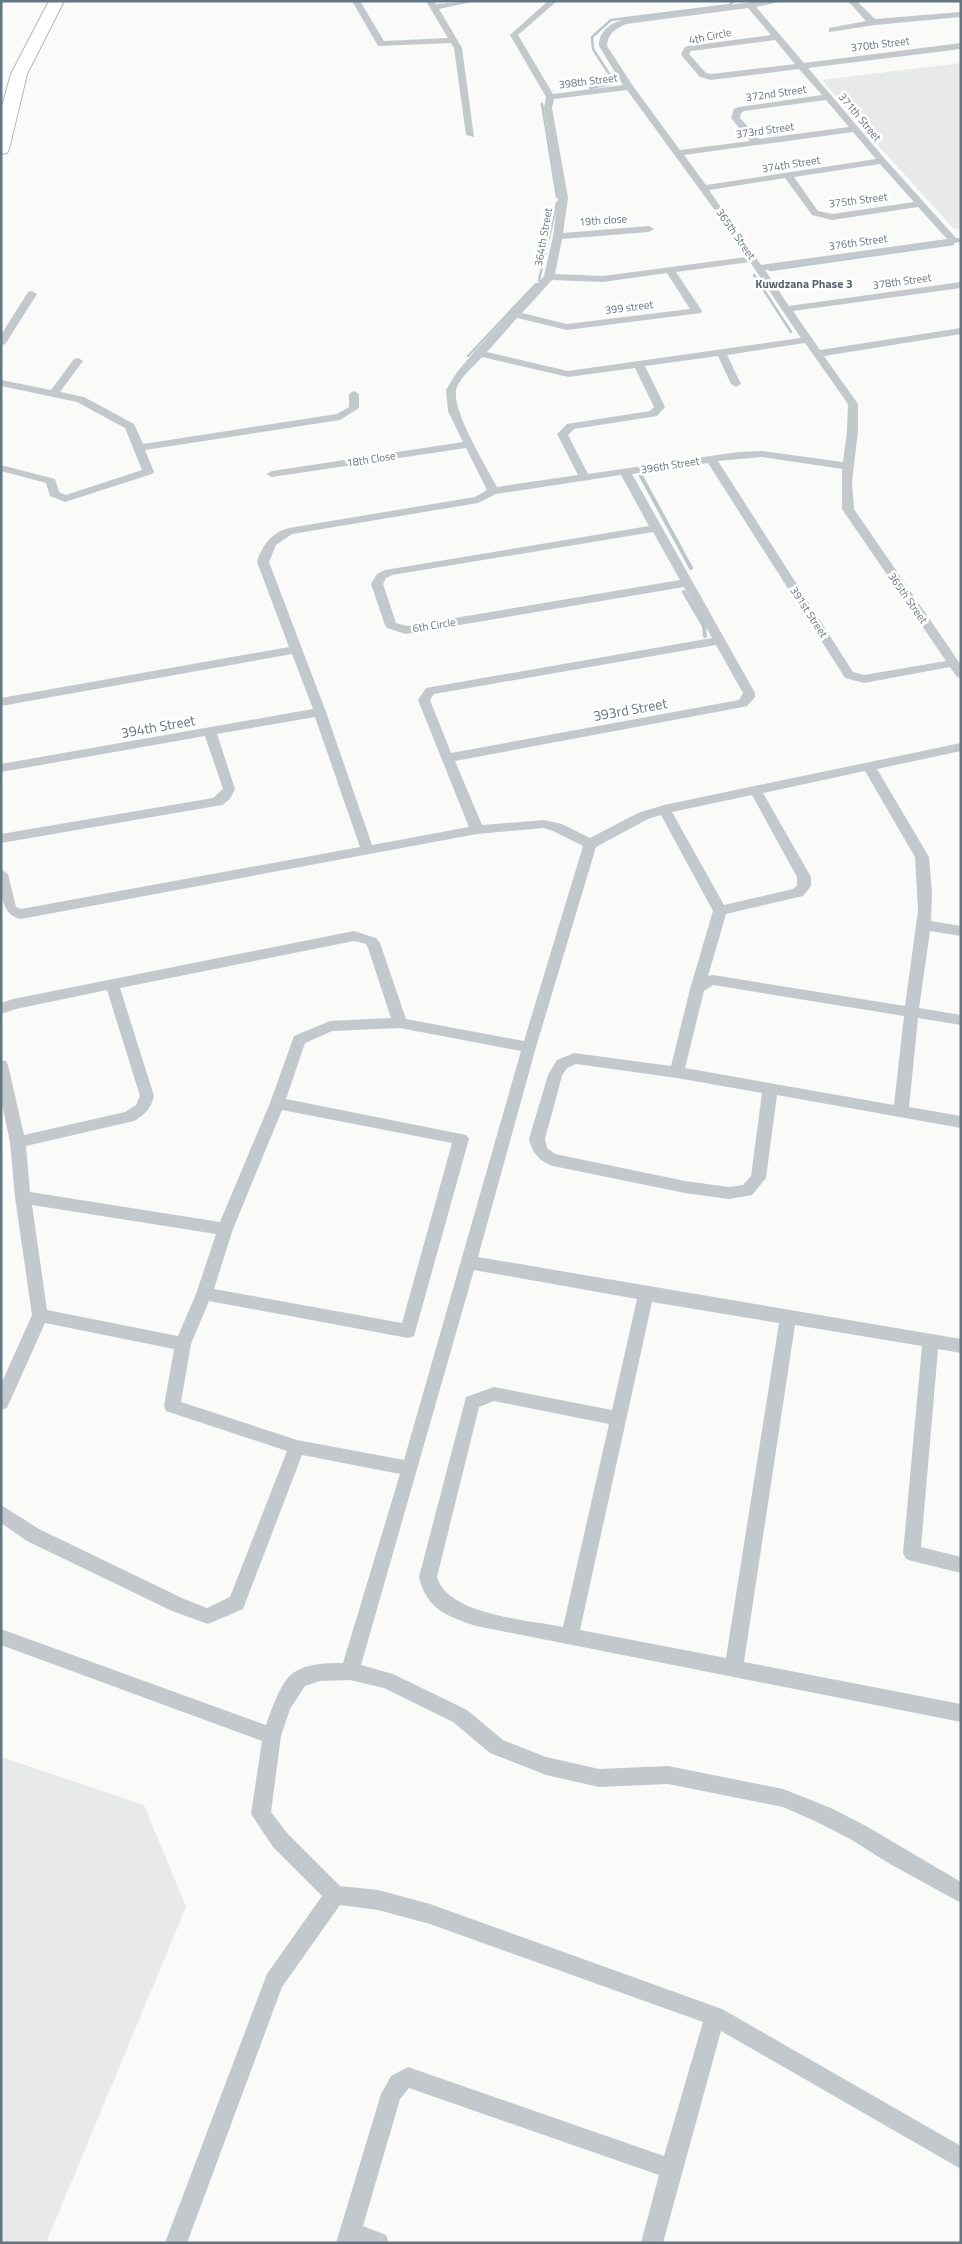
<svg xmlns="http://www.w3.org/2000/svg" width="962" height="2244" viewBox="0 0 962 2244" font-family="'Titillium Web',sans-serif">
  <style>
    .built { fill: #e8e9e9 }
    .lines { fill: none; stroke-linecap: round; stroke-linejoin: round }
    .stream-far1 { stroke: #bbc7cb; stroke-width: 2.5 }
    .stream { stroke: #bbc7cb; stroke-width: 4 }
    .highway-casing { stroke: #b4b9bd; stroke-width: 2 }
    .street { fill: #c3c8cc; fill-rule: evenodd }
    .highway { fill: #fff; fill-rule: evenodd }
    .labels { text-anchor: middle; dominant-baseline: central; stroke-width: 5; stroke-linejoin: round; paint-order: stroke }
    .far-street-label { font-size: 11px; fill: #657683; stroke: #fff }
    .far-neighbourhood-label { font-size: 12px; font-weight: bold; fill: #57646e; stroke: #fff }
    .street-label { font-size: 14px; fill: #657683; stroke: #fff }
  </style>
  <rect width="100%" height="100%" fill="#fafaf8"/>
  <path class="built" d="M961 63V230L953 228 874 141 880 140 877 137 871 138 822 80Z
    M1 1757 144 1805 186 1907 46 2243H1Z"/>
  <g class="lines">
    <path class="stream-far1" d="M590 88 610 84 613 80 593 49 592 37 611 20 730 5 733 2
      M542 104 557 197
      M770 270 953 244
      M754 275 791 332
      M539 280 557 203
      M468 356 536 284"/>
    <path class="stream" d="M641 476 691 568
      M684 592 704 626 705 636"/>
    <g class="highway-casing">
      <path id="highway" d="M49 1H64L27 74 9 149 7 153 1 154V110L11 74Z"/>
    </g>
    <path class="street" d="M352 1H360L384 41 448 38 426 1H434L436 4 476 1 439 9 462 48 474 137 466 135 454 48 451 43 378 46Z
      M548 1H557L518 35 553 94 623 85 599 46C599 30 611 23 625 19L759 1H783L756 7 804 63 961 43V49L808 68 885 159 956 238H961V242L765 270 789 306 961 282V288L793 311 820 350 961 328V334L824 356 858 404V431L852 482 854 509 961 665V678L957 677 950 667 864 683 845 678 708 463 632 474 755 693V697L747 706 743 707 455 761 482 825 544 820 562 824 590 838 638 813 664 805 961 743V751L877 769 929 857 932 893 931 921 961 926V936L930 931 919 1008 961 1015V1025L918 1018 909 1107 961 1116V1128L777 1095 766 1178 752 1195 729 1199 685 1193 553 1166C540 1162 532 1153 529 1139L548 1075 557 1060 574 1053 671 1066 690 989 713 911 661 815 648 819 596 847 536 1047 478 1257 961 1339V1353L938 1349 921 1547 961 1557V1573L912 1561 906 1559 903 1553 922 1346 795 1325 744 1662 961 1704V1722L476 1626C447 1616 427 1610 419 1577L466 1397 494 1387 612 1410 637 1299 474 1270 361 1665 393 1674 467 1710 503 1740 546 1757 599 1769 668 1766 783 1789 831 1808 866 1826 961 1882V1903L890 1864 852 1840 817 1822 783 1807 668 1784 599 1787 546 1775 490 1753 453 1722 384 1688 350 1680 320 1681 305 1686 290 1709 281 1736 271 1812 287 1833 340 1886 378 1890 430 1904 722 2009 961 2146V2169L721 2031 663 2243H641L659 2175 409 2088 400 2099 363 2226 386 2235 389 2243H336L381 2094 391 2076 408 2067 664 2156 703 2022 430 1924 378 1910 340 1905 282 1987 187 2243H165L267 1974 322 1896 273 1847 251 1814 262 1741 1 1645V1629L266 1725C271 1711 281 1681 293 1673 307 1663 328 1663 343 1663L400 1474 302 1455 243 1609 208 1624 172 1611 27 1541 1 1523V1505L39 1529 184 1599 207 1608 230 1597 287 1451 166 1411 164 1406 174 1349 45 1323 7 1408 1 1410V1384L32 1315 15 1197 10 1142 1 1100V1060L6 1061 8 1065 24 1135 125 1112 136 1105 140 1096 107 990 16 1009 1 1014V1003L13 999 354 931 376 938 380 943 406 1019 524 1041 583 846 553 831 544 828 477 834 21 919C0 915 1 891 1 869L8 874 16 907 21 909 360 847 315 717 217 734 235 789 230 799 222 805 1 843V834L213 798 223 789 205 736 1 772V764L313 709 292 654 1 706V698L289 647 257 562C262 546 272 532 289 528L475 497 487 490 466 448 272 477 266 474 272 471 463 442 448 411 446 390 457 372 475 351 544 276 553 236 558 198 544 108 546 97 510 35ZM748 8 771 35 688 46 685 47 681 54 682 56 700 77 711 80 799 69 822 95 739 107 734 109 731 118 750 141 680 150 633 86 607 46C608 33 615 29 626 24ZM775 40 795 64 711 74 706 73 689 54 691 51ZM627 90 722 220 746 257 603 276 555 274 562 239 649 232 654 229 649 226 563 233 568 198 552 108 554 99ZM826 100 849 127 759 139 740 118 741 113 744 111ZM853 132 876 159 706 185 684 155ZM880 164 914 202 832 214 818 211 794 177ZM785 178 812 215 832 220 918 207 947 239 761 265 709 190ZM750 262 801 338 568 371 487 352 517 318 567 330 701 313 702 311 676 272ZM667 273 690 309 567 324 522 313 552 280 603 282ZM805 343 848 404 847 431 843 462 762 451 738 452 588 474 568 435 574 429 657 416 665 407 645 366 718 356 731 384 736 387 741 384 727 355ZM482 357 568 377 635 368 654 407 650 411 567 424 557 434 578 475 497 487C486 466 453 413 456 391 458 379 474 366 482 357ZM762 457 842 469V509L946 661 864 675 853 672 718 461ZM621 475 649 526 385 570 377 574 371 584 385 625 387 628 406 634 684 587 712 638 426 688 418 700 469 827 372 845 326 712 269 562 276 545 292 534 478 503 496 494ZM653 532 680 580 407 626 396 623 383 584 386 578 392 575ZM716 645 743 693 739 700 451 753 430 700 434 694ZM865 771 915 857 918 911 905 1006 713 975 708 976 726 914 803 896 811 886V877L763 793ZM752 795 797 877V885L793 889 724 905 672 812ZM354 941 366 944 368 948 391 1018 330 1021 294 1036 270 1103 220 1222 30 1192 26 1146 134 1121C145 1115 151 1108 154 1096L120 988ZM713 985 904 1016 894 1105 685 1068 704 991ZM400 1028 521 1051 404 1460 297 1440 181 1402 191 1344 209 1301 408 1338 414 1336 469 1139 466 1135 286 1099 305 1043 332 1031ZM576 1064 677 1078 762 1093 751 1176 743 1185 729 1187 685 1181 555 1154 547 1148 545 1139 562 1076 567 1068ZM282 1110 452 1143 402 1323 214 1289 233 1229ZM32 1205 216 1234 196 1294 178 1336 47 1310ZM652 1302 779 1323 726 1658 580 1630ZM494 1401 609 1424 563 1627C529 1620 447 1615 437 1577L479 1407Z
      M848 1H857L875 19 961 12V17L875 25 829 32V28L866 21Z
      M32 291 37 294 6 343 1 346V335L28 292Z
      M78 358 83 361 60 392 84 397 134 424 143 444 337 414 349 407V394L354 391 359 394V408L340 420 145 450 154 472 152 474 65 502 50 496 46 483 1 471V465L55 479 59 492 66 495 142 470 125 428 77 402 1 386V380L51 390 74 359Z"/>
    <use href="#highway" class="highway"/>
  </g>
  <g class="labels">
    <g class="far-street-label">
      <text transform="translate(710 36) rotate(-11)">4th Circle</text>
      <text transform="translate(880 44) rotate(-7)">370th Street</text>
      <text transform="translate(588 81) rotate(-7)">398th Street</text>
      <text transform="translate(776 93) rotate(-8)">372nd Street</text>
      <text transform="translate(860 117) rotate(50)">371th Street</text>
      <text transform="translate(765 130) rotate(-8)">373rd Street</text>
      <text transform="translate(791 164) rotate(-9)">374th Street</text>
      <text transform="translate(858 200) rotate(-7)">375th Street</text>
      <text transform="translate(603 220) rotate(-4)">19th close</text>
      <text transform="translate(736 234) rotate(55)">365th Street</text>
      <text transform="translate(543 237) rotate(-80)">364th Street</text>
      <text transform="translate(858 242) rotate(-8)">376th Street</text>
      <text transform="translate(902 281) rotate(-8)">378th Street</text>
      <text transform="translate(629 307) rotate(-7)">399 street</text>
      <text transform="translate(371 459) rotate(-9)">18th Close</text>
      <text transform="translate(670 465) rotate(-9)">396th Street</text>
      <text transform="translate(908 598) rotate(55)">365th Street</text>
      <text transform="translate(809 612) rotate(57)">391st Street</text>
      <text transform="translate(434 625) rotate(-9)">6th Circle</text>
    </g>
    <g class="far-neighbourhood-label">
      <text x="804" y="283">Kuwdzana Phase 3</text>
    </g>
    <g class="street-label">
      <text transform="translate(630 709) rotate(-10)">393rd Street</text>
      <text transform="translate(158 726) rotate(-10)">394th Street</text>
    </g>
  </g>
  <rect width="962" height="2244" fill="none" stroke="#657683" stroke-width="5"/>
</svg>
